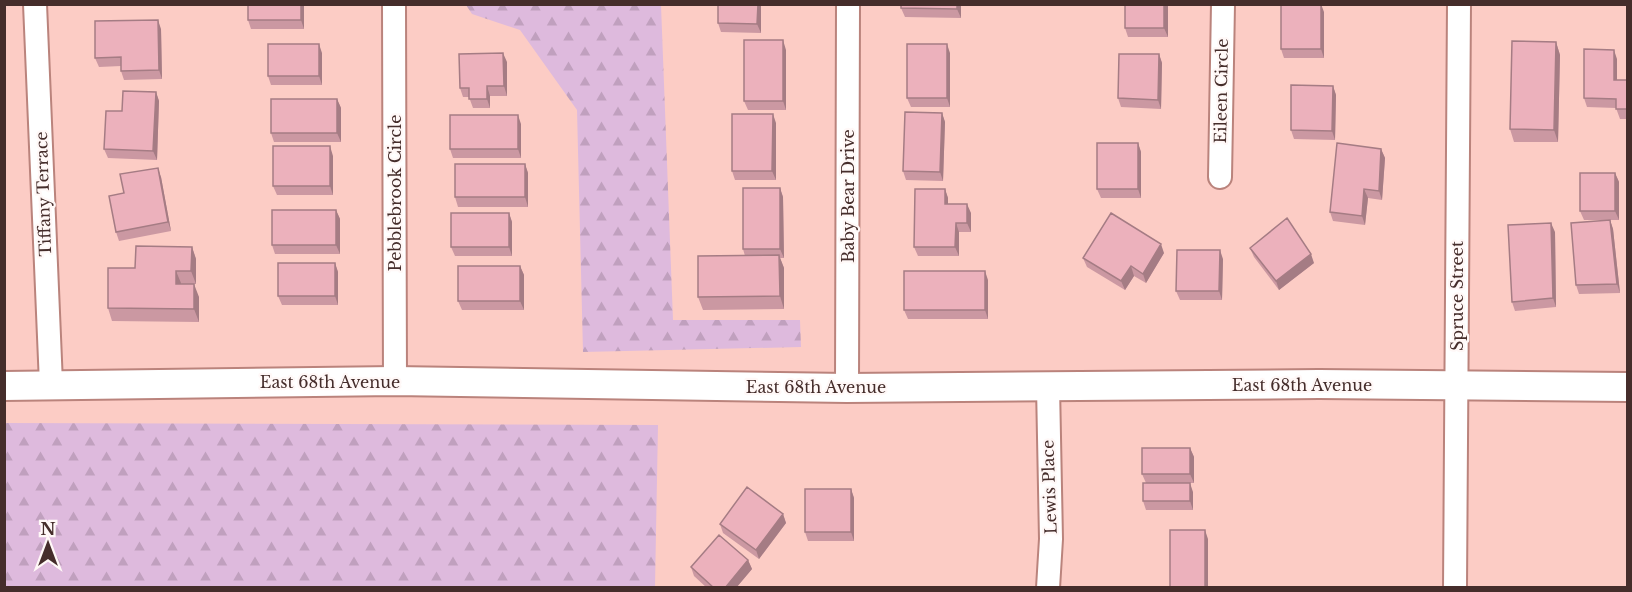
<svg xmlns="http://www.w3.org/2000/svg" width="1632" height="592" viewBox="0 0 1632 592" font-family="'Libre Baskerville',serif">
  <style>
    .forest { fill: url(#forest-firs) }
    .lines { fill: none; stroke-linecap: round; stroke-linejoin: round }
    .minor-casing { stroke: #ba837c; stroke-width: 26 }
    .tertiary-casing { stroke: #ba837c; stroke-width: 32 }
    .minor { stroke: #fff; stroke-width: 22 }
    .tertiary { stroke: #fff; stroke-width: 28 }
    .wall { fill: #cb98a2 }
    .shaded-wall { fill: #a57c84 }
    .building { fill: #ecb1bc; stroke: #a57c84; stroke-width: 1.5 }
    .labels { text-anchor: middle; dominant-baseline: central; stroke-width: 4.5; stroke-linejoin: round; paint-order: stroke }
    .street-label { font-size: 16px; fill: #452d2b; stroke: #fff8f7 }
  </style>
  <defs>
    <pattern id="forest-firs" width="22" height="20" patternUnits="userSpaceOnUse" patternTransform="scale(1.5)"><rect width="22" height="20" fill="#debadd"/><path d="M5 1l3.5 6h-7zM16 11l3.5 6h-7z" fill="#c0a0be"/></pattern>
  </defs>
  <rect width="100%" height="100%" fill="#fcccc5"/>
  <path class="forest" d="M466 5H661L673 320H800L801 347 583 352 577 110 520 30 472 14Z
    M5 423 658 425 655 587H5Z"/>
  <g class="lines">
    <g class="minor-casing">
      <path id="minor" d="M35 4 51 384
        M394 4 395 381
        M1220 177 1223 4
        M847 388 848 4
        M1048 588 1051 539 1048 386
        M1455 588 1459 4"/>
    </g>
    <g class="tertiary-casing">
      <path id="tertiary" d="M4 386 395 381 847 388 1319 384 1628 387"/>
    </g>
    <use href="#minor" class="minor"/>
    <use href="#tertiary" class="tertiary"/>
  </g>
  <path class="wall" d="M304 4V29H251L248 20Z
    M761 4V33L721 32 718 23Z
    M901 4H961V18L905 17 901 8Z
    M1168 4V37H1128L1125 28Z
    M1324 12V58H1284L1281 49Z
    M161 29 162 79 124 80 121 71V66L99 67 95 58Z
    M1556 42 1560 55 1558 142H1514L1510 129Z
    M786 50V110H748L744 101Z
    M322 53V85H271L268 76Z
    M950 53V107H911L907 98Z
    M1159 54 1162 63 1161 109 1121 107 1118 98Z
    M1617 59V80H1628V119H1620L1616 108 1587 107 1584 98Z
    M507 62V96H490V108H473L469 97H463L460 88Z
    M1333 86 1336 95 1335 140 1294 139 1291 130Z
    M156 92 159 101 157 160 108 158 104 149 122 111Z
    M337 99 341 108V142H274L271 133Z
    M942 113 945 122 943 181 906 180 903 171Z
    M776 123V180H735L732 171Z
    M521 124V158H453L450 149Z
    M1138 143 1141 152V198H1101L1097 189Z
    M1381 149 1385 158 1382 200 1368 198 1365 225 1333 221 1330 212Z
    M333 156V195H277L273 186Z
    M525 164 528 173V207H458L455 197Z
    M1615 173 1619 182V220H1610L1613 229 1620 293 1579 294 1576 285 1604 220H1584L1580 211Z
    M161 177 171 231 119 241 116 232 124 193Z
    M780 188 783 197 784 258H780L784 268V309L703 310 698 297 745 256 743 249Z
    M945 189 948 198V204L971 213V232H959V256H918L914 247Z
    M336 210 340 219V254H275L272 245Z
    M509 213 512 222V256H455L451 247Z
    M1555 232 1556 307 1515 311 1512 302Z
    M192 247 196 259V284H181L199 297V322L112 321 108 308 135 268Z
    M1250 248 1314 263 1279 290 1254 257Z
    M1164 253 1146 283 1134 276 1125 290 1087 267 1083 258Z
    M1223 259 1222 300H1180L1176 291Z
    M335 263 338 272V305H282L278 296Z
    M520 266 524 275V310H462L458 301Z
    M988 280V319H908L904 310Z
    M1190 448 1194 457V483H1146L1142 474Z
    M851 489 854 498V541H808L805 532Z
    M1193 492V510H1146L1143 501Z
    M783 514 786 523 759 559 723 533 720 524Z
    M748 560 752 569 736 588H707L694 576 691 567Z"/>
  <path class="shaded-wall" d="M301 4H304V29L301 20Z
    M758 4H761V33L757 24Z
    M957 4H961V18L957 9Z
    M1164 4H1168V37L1164 28Z
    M1321 4 1324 12V58L1321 49Z
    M158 20 161 29 162 79 159 70Z
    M783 40 786 50V110L783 101Z
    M1556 42 1560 55 1558 142 1554 130Z
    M319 44 322 53V85L319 76Z
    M947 44 950 53V107L947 98Z
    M1614 50 1617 59V89L1614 80Z
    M503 53 507 62V96L504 86Z
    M1159 54 1162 63 1161 109 1158 100Z
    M487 86 490 96V108L487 99Z
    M1333 86 1336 95 1335 140 1332 131Z
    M156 92 159 101 157 160 153 151Z
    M337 99 341 108V142L337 133Z
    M942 113 945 122 943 181 940 172Z
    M773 114 776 123V180L772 171Z
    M518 115 521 124V158L518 149Z
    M1138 143 1141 152V198L1138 189Z
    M330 146 333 156V195L330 186Z
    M1381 149 1385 158 1382 200 1379 191Z
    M525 164 528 173V207L525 197Z
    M158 168 161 177 171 231 168 222Z
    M1615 173 1619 182V220L1615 211Z
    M780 188 783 197 784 258 780 249Z
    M945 189 948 198V213L945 204Z
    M1364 189 1368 198 1365 225 1362 216Z
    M967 204 971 213V232L967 223Z
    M336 210 340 219V254L336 245Z
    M509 213 512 222V256L509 247Z
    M1610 220 1613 229 1620 293 1617 284Z
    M956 223 959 232V256L955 247Z
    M1551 223 1555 232 1556 307 1553 298Z
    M1161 244 1164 253 1146 283 1143 274Z
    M192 247 196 259V284L191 271Z
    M1220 250 1223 259 1222 300 1219 291Z
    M1311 254 1314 263 1279 290 1276 281Z
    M779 255 784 268V309L780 296Z
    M335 263 338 272V305L335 296Z
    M520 266 524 275V310L520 301Z
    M1131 266 1134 276 1125 290 1121 281Z
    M176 271 181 283V296L176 284Z
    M985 271 988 280V319L985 310Z
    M194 284 199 297V322L194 309Z
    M1190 448 1194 457V483L1190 474Z
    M1190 483 1193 492V510L1190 501Z
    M851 489 854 498V541L851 532Z
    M783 514 786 523 759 559 756 550Z
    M1205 530 1208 539V588L1205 587Z
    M748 560 752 569 736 588H725Z"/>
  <path class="building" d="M248 4H301V20H248Z
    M718 4H758L757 24 718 23Z
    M901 4H957V9L901 8Z
    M1125 4H1164V28H1125Z
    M1281 4H1321V49H1281Z
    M158 20 159 70 121 71V57L95 58V21Z
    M744 40H783V101H744Z
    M1512 41 1556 42 1554 130 1510 129Z
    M268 44H319V76H268Z
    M907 44H947V98H907Z
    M1584 49 1614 50V80H1628V109H1616V99L1584 98Z
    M503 53 504 86H487V99H469V88H460L459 54Z
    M1119 54H1159L1158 100 1118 98Z
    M1291 85 1333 86 1332 131 1291 130Z
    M123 91 156 92 153 151 104 149 106 111H122Z
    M271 99H337V133H271Z
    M905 112 942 113 940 172 903 171Z
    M732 114H773L772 171H732Z
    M450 115H518V149H450Z
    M1097 143H1138V189H1097Z
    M1337 143 1381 149 1379 191 1364 189 1362 216 1330 212Z
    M273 146H330V186H273Z
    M455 164H525V197H455Z
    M158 168 168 222 116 232 109 196 124 193 120 174Z
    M1580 173H1615V211H1580Z
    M743 188H780V249H743Z
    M915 189H945V204H967V223H956L955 247H914Z
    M272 210H336V245H272Z
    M451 213H509V247H451Z
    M1111 213 1161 244 1143 274 1131 266 1121 281 1083 258Z
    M1287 218 1311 254 1276 281 1250 248Z
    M1610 220 1617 284 1576 285 1571 223Z
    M1551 223 1553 298 1512 302 1508 225Z
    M136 246 192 247 191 271H176V284H194V309L108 308V268H135Z
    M1177 250H1220L1219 291H1176Z
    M779 255 780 296 698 297V256Z
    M278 263H335V296H278Z
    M458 266H520V301H458Z
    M904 271H985V310H904Z
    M1142 448H1190V474H1142Z
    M1143 483H1190V501H1143Z
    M747 487 783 514 756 550 720 524Z
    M805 489H851V532H805Z
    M1170 530H1205V587H1170Z
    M719 535 748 560 725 588H714L691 567Z"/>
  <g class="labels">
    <g class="street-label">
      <text transform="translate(1221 91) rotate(-89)">Eileen Circle</text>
      <text transform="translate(395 193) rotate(-90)">Pebblebrook Circle</text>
      <text transform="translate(43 194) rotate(-92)">Tiffany Terrace</text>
      <text transform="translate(848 196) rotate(-90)">Baby Bear Drive</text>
      <text transform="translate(1457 296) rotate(-90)">Spruce Street</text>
      <text x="330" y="382">East 68th Avenue</text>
      <text x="1302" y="385">East 68th Avenue</text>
      <text x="816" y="387">East 68th Avenue</text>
      <text transform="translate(1049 487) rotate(-92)">Lewis Place</text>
    </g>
  </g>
  <rect width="1632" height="592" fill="none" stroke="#452d2b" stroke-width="12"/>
  <g transform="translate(48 544)" stroke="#fff8f7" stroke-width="4.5" paint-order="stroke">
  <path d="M0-4.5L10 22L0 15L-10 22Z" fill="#452d2b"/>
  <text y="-9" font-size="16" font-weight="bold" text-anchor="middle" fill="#452d2b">N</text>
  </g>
</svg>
